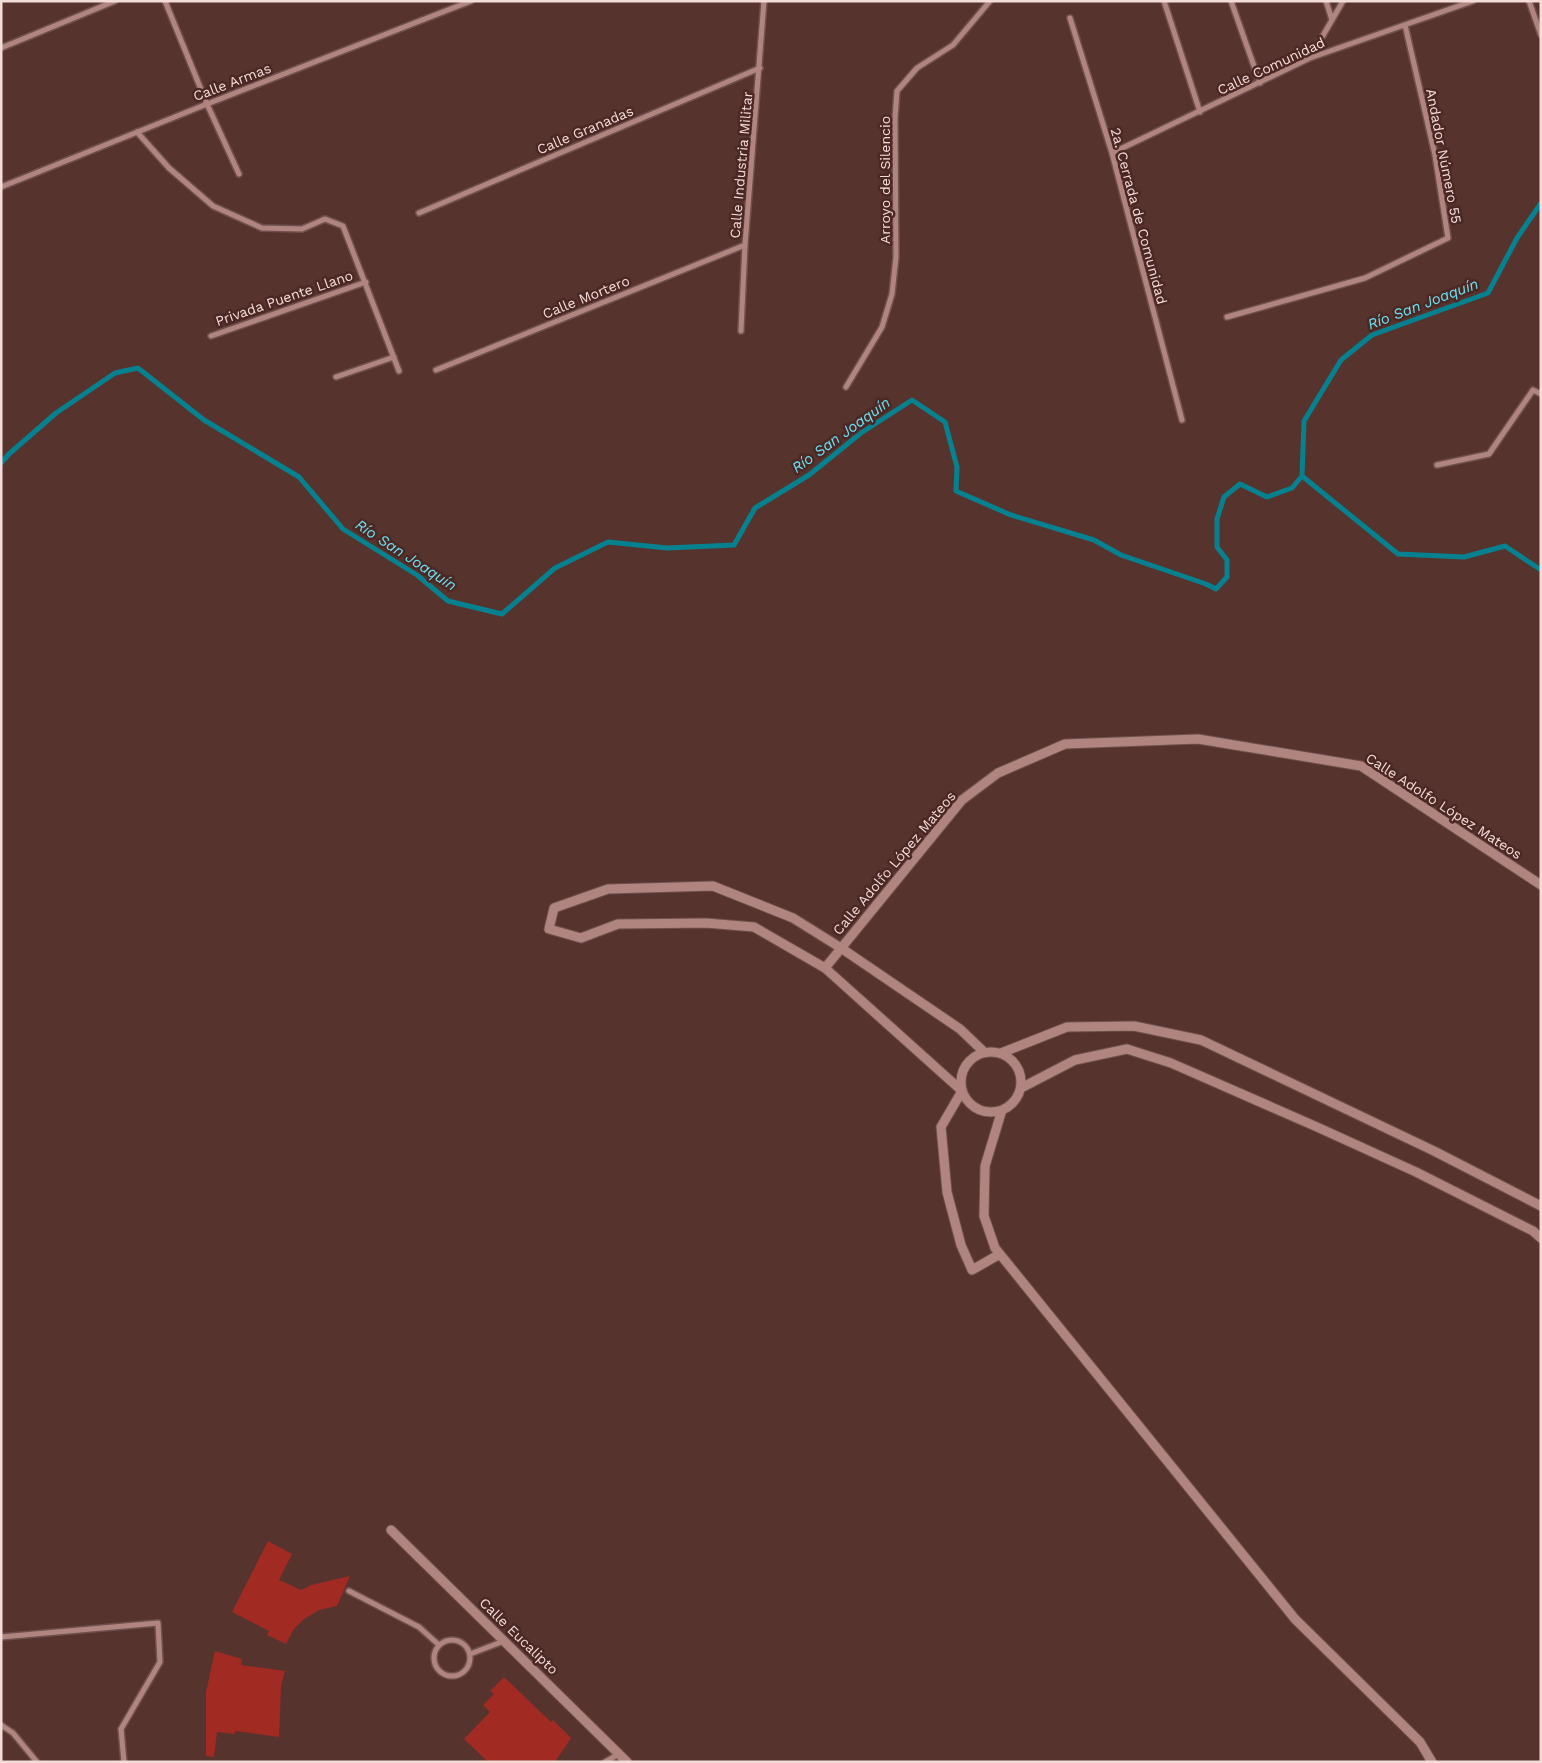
<svg xmlns="http://www.w3.org/2000/svg" width="1542" height="1763" viewBox="0 0 1542 1763" font-family="'Work Sans',sans-serif">
  <style>
    .lines { fill: none; stroke-linecap: round; stroke-linejoin: round }
    .stream { stroke: #06818f; stroke-width: 5 }
    .building { fill: #a12a23 }
    .minor-casing { stroke: #6f504c; stroke-width: 8 }
    .tertiary-casing { stroke: #6f504c; stroke-width: 11 }
    .minor { stroke: #b0857f; stroke-width: 5 }
    .tertiary { stroke: #b0857f; stroke-width: 9 }
    .labels { text-anchor: middle; dominant-baseline: central; stroke-width: 5; stroke-linejoin: round; paint-order: stroke }
    .street-label { font-size: 14px; fill: #f4dcd8; stroke: #4c2824 }
    .water-label { font-size: 15px; font-style: italic; fill: #67e2f4; stroke: #4c2824 }
  </style>
  <rect width="100%" height="100%" fill="#57332e"/>
  <g class="lines">
    <path class="stream" d="M1 463 9 454 56 413 115 373 138 368 204 420 299 477 343 529 417 575 448 601 502 614 555 568 608 542 667 548 734 545 755 508 809 475 861 433 912 400 945 422 957 467 956 491 1011 515 1094 540 1121 555 1206 584 1216 589 1227 577V560L1217 547V519L1224 497 1240 484 1267 497 1292 488 1302 476 1304 421 1341 360 1372 335 1488 293 1517 238 1541 203
      M1302 476 1398 554 1464 557 1505 546 1541 570"/>
  </g>
  <path class="building" d="M268 1541 292 1554 279 1580 301 1590 311 1585 350 1576 337 1606 319 1610 304 1619 294 1629 286 1644 267 1635 269 1631 232 1612Z
    M215 1651 242 1659 241 1665 285 1671 281 1686 279 1737 235 1731V1734L217 1732 214 1757 206 1756V1692Z
    M504 1677 551 1722 553 1720 571 1738 555 1762H488L464 1739 490 1712 483 1705 494 1694 490 1691Z"/>
  <g class="lines">
    <g class="minor-casing">
      <path id="minor" d="M165 1 207 104 239 174
        M1164 1 1200 112
        M1231 1 1260 83
        M1326 1 1332 20
        M1529 1 1541 35
        M1070 18 1112 153 1182 420
        M1 48 115 1
        M1310 58 1343 1
        M137 132 169 168 213 206 262 228 302 229 325 219 343 226 399 371
        M1112 153 1310 58 1473 1
        M1 187 207 104 471 1
        M419 213 760 68
        M1227 317 1365 278 1448 238 1435 155 1405 25
        M741 331 745 245 764 1
        M211 336 366 282
        M436 370 745 245
        M336 377 394 357
        M846 387 882 327 892 294 896 257 895 118 897 91 917 68 953 45 990 1
        M1437 465 1489 454 1533 390 1541 394
        M349 1591 419 1627 439 1645
        M1 1637 158 1623 160 1662 121 1729 124 1762
        M434 1658a18 18 0 1 1 36 0a18 18 0 1 1-36 0Z
        M470 1654 504 1641
        M1 1725 13 1733 37 1762
        M605 1762 619 1754"/>
    </g>
    <g class="tertiary-casing">
      <path id="tertiary" d="M825 968 962 800 998 773 1065 744 1198 739 1361 766 1541 885
        M961 1082a30 30 0 1 1 60 0a30 30 0 1 1-60 0Z
        M984 1052 960 1029 841 948 793 918 713 886 608 889 554 908 549 929 581 938 618 924 706 923 754 927 825 968 962 1091 941 1127 947 1192 961 1245 972 1270 1000 1254
        M1001 1053 1067 1027 1134 1026 1201 1040 1434 1151 1541 1206
        M1021 1088 1075 1060 1127 1049 1171 1063 1317 1127 1416 1172 1533 1231 1541 1238
        M1002 1110 985 1166 984 1216 995 1248 1295 1619 1420 1742 1432 1762
        M391 1530 627 1762"/>
    </g>
    <use href="#minor" class="minor"/>
    <use href="#tertiary" class="tertiary"/>
  </g>
  <g class="labels">
    <g class="street-label">
      <text transform="translate(1271 66) rotate(-25)">Calle Comunidad</text>
      <text transform="translate(232 82) rotate(-21)">Calle Armas</text>
      <text transform="translate(585 130) rotate(-23)">Calle Granadas</text>
      <text transform="translate(1444 156) rotate(79)">Andador Número 55</text>
      <text transform="translate(741 165) rotate(-85)">Calle Industria Militar</text>
      <text transform="translate(885 180) rotate(-90)">Arroyo del Silencio</text>
      <text transform="translate(1139 216) rotate(75)">2a. Cerrada de Comunidad</text>
      <text transform="translate(586 297) rotate(-22)">Calle Mortero</text>
      <text transform="translate(284 298) rotate(-19)">Privada Puente Llano</text>
      <text transform="translate(1444 806) rotate(33)">Calle Adolfo López Mateos</text>
      <text transform="translate(894 863) rotate(-50)">Calle Adolfo López Mateos</text>
      <text transform="translate(519 1636) rotate(44)">Calle Eucalipto</text>
    </g>
    <g class="water-label">
      <text transform="translate(1423 304) rotate(-21)">Río San Joaquín</text>
      <text transform="translate(841 435) rotate(-36)">Río San Joaquín</text>
      <text transform="translate(406 555) rotate(33)">Río San Joaquín</text>
    </g>
  </g>
  <rect width="1542" height="1763" fill="none" stroke="#f4dcd8" stroke-width="5"/>
</svg>
